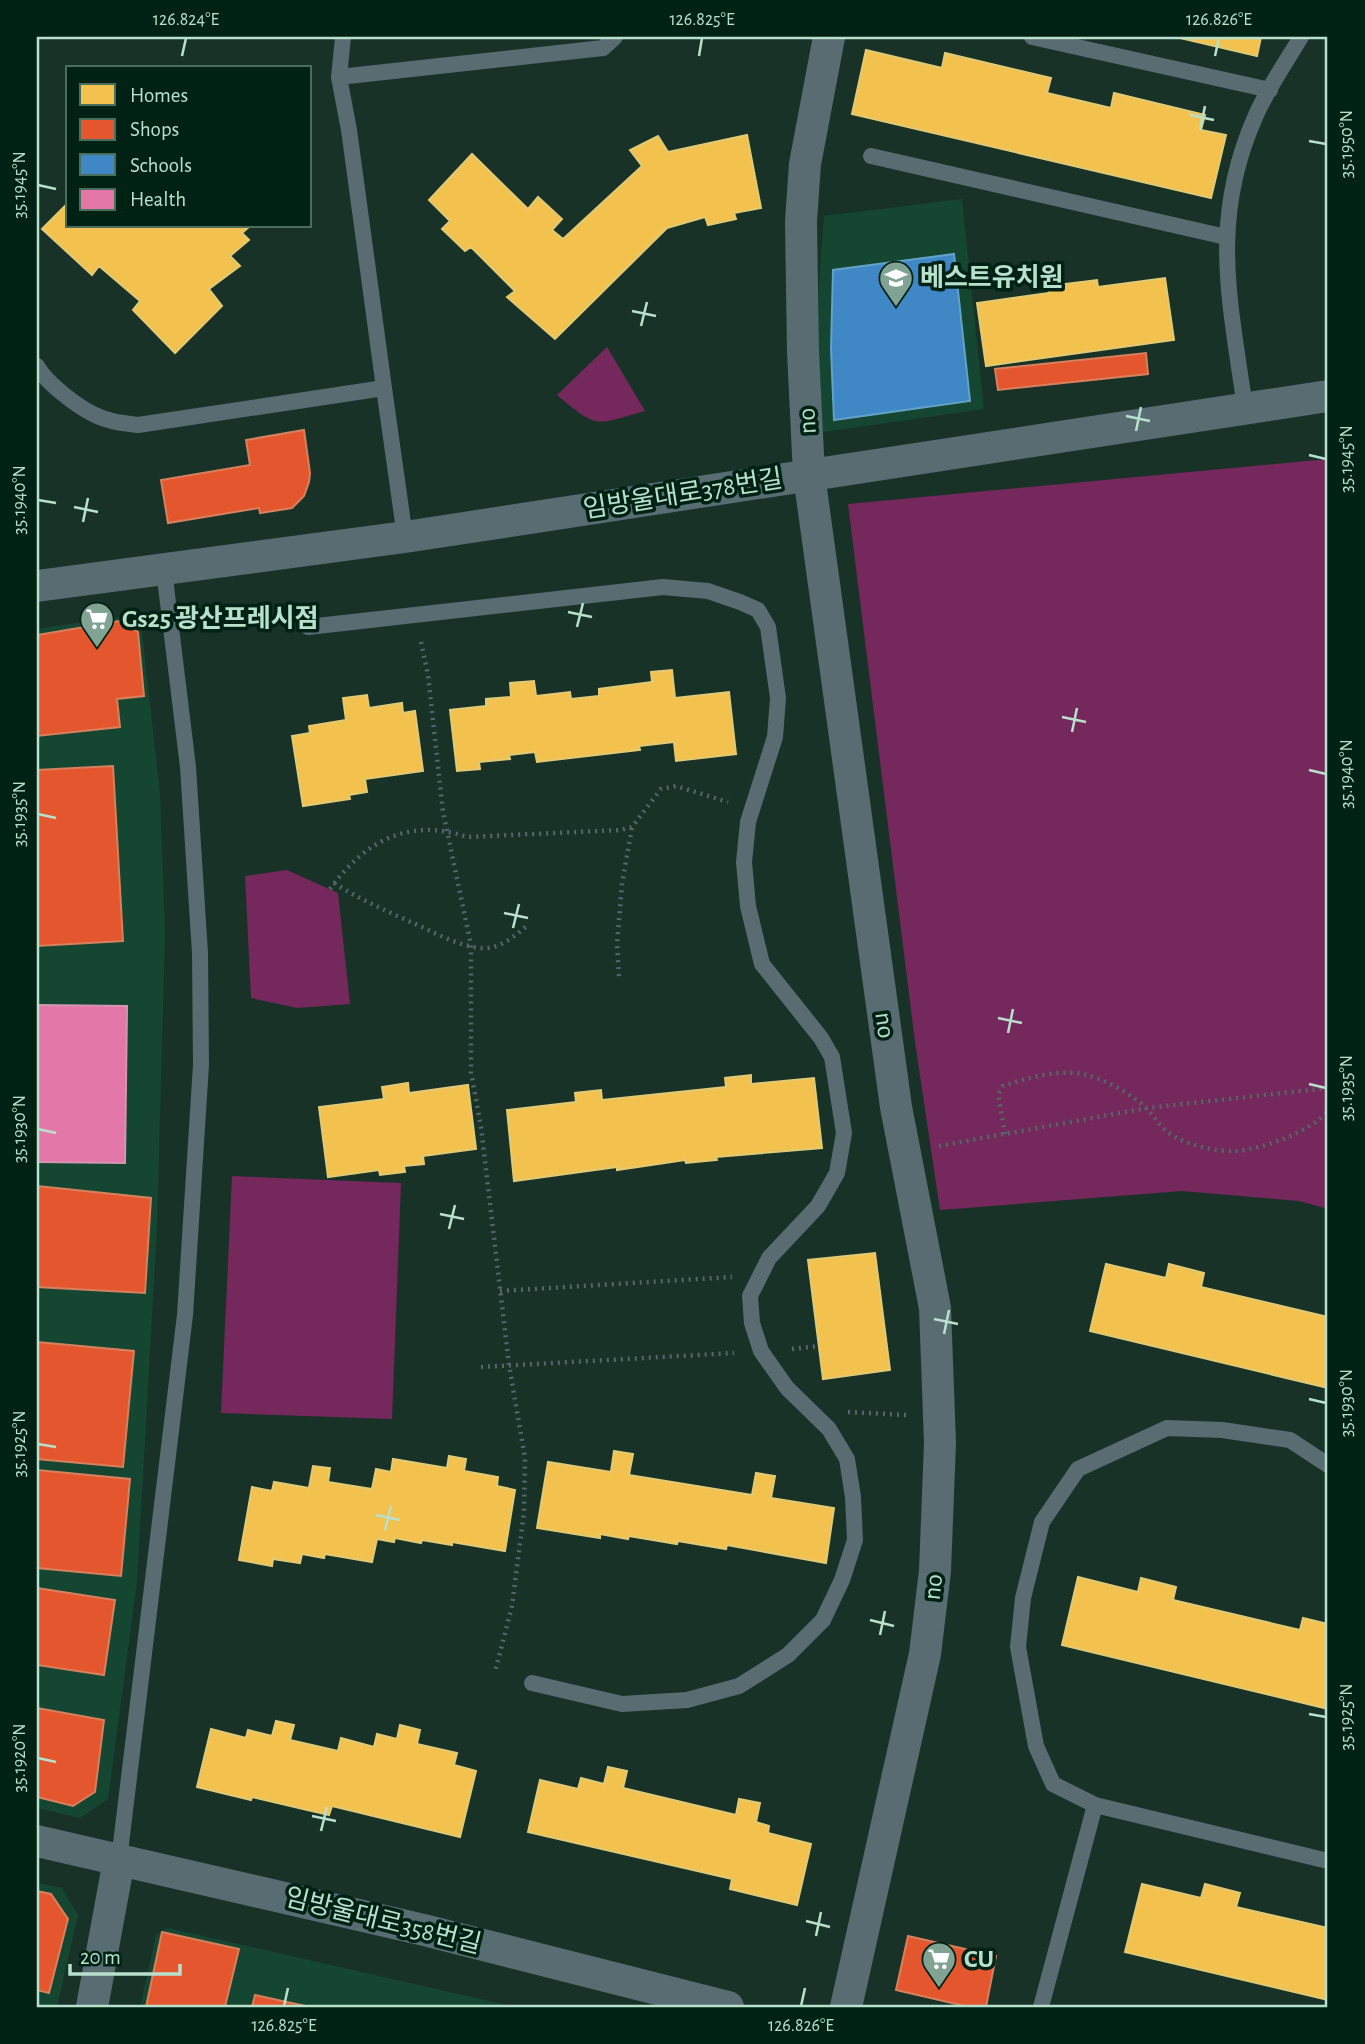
<svg xmlns="http://www.w3.org/2000/svg" width="1365" height="2044" viewBox="0 0 1365 2044" font-family="'Alegreya Sans','Noto Sans KR',sans-serif">
  <style>
    .built { fill: #144632 }
    .green { fill: #75285c }
    .homes { fill: #f2c14e; stroke: #e1ca74; stroke-width: 2 }
    .shops { fill: #e4572e; stroke: #d7805d; stroke-width: 2 }
    .schools { fill: #3f88c5; stroke: #63a2c7; stroke-width: 2 }
    .health { fill: #e377a8; stroke: #d696b3; stroke-width: 2 }
    .lines { fill: none; stroke-linecap: round; stroke-linejoin: round }
    .path { stroke: #546867; stroke-width: 4.5; stroke-dasharray: 2 5; stroke-linecap: butt }
    .lane { stroke: #576d72; stroke-width: 16 }
    .street { stroke: #576d72; stroke-width: 32 }
    .ticks { fill: none; stroke: #b8e0cc; stroke-width: 2.5 }
    .labels { text-anchor: middle; dominant-baseline: central; stroke-width: 7; stroke-linejoin: round; paint-order: stroke }
    .poi-label { font-size: 26px; font-weight: bold; fill: #b8e0cc; stroke: #002215; text-anchor: start }
    .street-label { font-size: 26px; fill: #b8e0cc; stroke: #002215 }
    .neatline { fill: none; stroke: #b8e0cc; stroke-width: 2.5 }
    .ticks-label { font-size: 18px; text-anchor: middle; fill: #b8e0cc }
  </style>
  <rect width="100%" height="100%" fill="#183228"/>
  <path class="built" d="M962 199 984 409 823 432 818 348 819 284 824 216Z
    M122 616 142 631 160 794 165 935 157 1228 137 1582 108 1799 80 1818 37 1808V629Z
    M37 1883 62 1888 78 1915 57 2007H37Z
    M168 1928 515 2007H140L156 1935Z"/>
  <path class="green" d="M607 347 645 411C594 425 599 430 557 395Z
    M1328 459V1209L1299 1201 1182 1191 940 1210 915 1042 848 504Z
    M287 870 338 893 350 1004 297 1008 251 998 245 876Z
    M232 1176 401 1183 392 1419 221 1413Z"/>
  <path class="homes" d="M1176 37H1261L1257 56Z
    M866 50 942 68 945 53 1051 78 1047 93 1111 108 1114 93 1205 115 1201 130 1226 135 1211 198 852 114Z
    M747 135 761 208 734 213 736 219 708 225 705 217 667 228 555 339 507 297 515 291 471 247 465 251 442 229 450 221 429 200 472 154 528 209 538 197 562 219 552 230 563 239 642 166 630 150 658 136 668 152Z
    M68 203V226H250L242 233 249 240 230 256 240 266 209 289 222 306 175 353 133 310 140 301 99 266 92 275 42 229Z
    M1165 278 1174 340 986 366 977 303 1049 293 1048 286 1097 280 1098 287Z
    M672 670 675 698 729 692 736 754 676 761 674 742 639 746 640 750 537 762 535 752 509 755 510 759 479 762 480 769 457 771 450 710 486 706V699L511 697 510 683 534 681 536 696 570 692 571 699 599 696V689L652 682 651 672Z
    M367 695 369 708 402 703 403 713 415 711 423 771 365 779 367 792 349 795 350 799 303 806 292 736 310 733 309 726 346 720 343 698Z
    M751 1075V1084L814 1078 822 1148 716 1157 717 1160 686 1163 685 1160 617 1170V1167L514 1181 507 1110 576 1102 575 1093 601 1090 602 1100 726 1087 725 1078Z
    M408 1083 409 1093 468 1085 476 1149 423 1156 424 1164 404 1166 405 1172 380 1175 379 1170 328 1177 319 1107 384 1099 382 1087Z
    M875 1253 890 1370 823 1379 808 1260Z
    M1106 1264 1166 1278 1169 1264 1204 1273 1201 1287 1328 1317V1314V1388L1090 1331Z
    M614 1451 633 1454 629 1475 752 1495 756 1473 775 1476 771 1498 834 1508 826 1563 727 1545 726 1549 678 1541 677 1544 629 1536 628 1539 600 1534V1538L537 1528 548 1462 611 1472Z
    M449 1456 466 1459 464 1471 498 1477 497 1486 515 1490 505 1551 452 1542V1545L422 1540 421 1543 395 1538 394 1542 377 1539 372 1562 325 1554 324 1558 302 1554 300 1563 273 1559 272 1566 239 1560 252 1487 272 1491 274 1482 309 1488 313 1466 330 1468 328 1482 372 1489 376 1469 391 1472 393 1459 447 1468Z
    M1078 1577 1138 1592 1141 1578 1176 1587 1173 1600 1300 1630 1303 1618 1328 1624V1709L1062 1645Z
    M276 1721 294 1725 290 1740 338 1751 341 1738 374 1747 377 1734 397 1739 400 1725 420 1730 417 1744 457 1753 454 1765 476 1771 460 1837 332 1806 329 1815 252 1797 251 1800 197 1787 211 1729 246 1738 248 1730 272 1736Z
    M608 1767 627 1771 623 1788 736 1815 739 1799 760 1803 756 1822 769 1826 768 1833 811 1844 797 1905 730 1889 732 1879 528 1832 540 1780 578 1789 581 1778 604 1784Z
    M1142 1884 1201 1898 1205 1884 1240 1893 1236 1907 1328 1928V2000L1125 1952Z"/>
  <path class="shops" d="M1146 353 1148 374 998 390 995 369Z
    M304 430 310 473 309 482 304 496 292 508 260 513 259 508 168 523 161 480 250 465 246 440Z
    M119 621 138 632 144 696 117 699 120 727 37 736V635Z
    M113 766 123 941 37 946V770Z
    M37 1186 151 1198 145 1293 37 1287Z
    M37 1342 134 1351 123 1467 37 1459Z
    M37 1470 130 1479 121 1576 37 1568Z
    M37 1588 115 1600 104 1675 37 1665Z
    M37 1708 104 1720 95 1792 73 1806 37 1797Z
    M37 1891 51 1894 68 1919 49 1993 37 1990Z
    M162 1932 239 1949 225 2007H146Z
    M908 1936 996 1956 986 2007H969L896 1990Z
    M255 1995 310 2007H252Z"/>
  <path class="schools" d="M954 254 970 401 834 420 831 349 833 270Z"/>
  <path class="health" d="M37 1005 127 1006 125 1163 37 1162Z"/>
  <g class="lines">
    <path class="path" d="M421 642 428 675 443 812 471 945V1072L481 1127 509 1365 525 1458 524 1512 512 1606 495 1672
      M334 883C359 899 384 910 411 922 432 931 464 950 488 948 504 946 517 934 529 924
      M330 889C364 842 408 817 467 837L621 830 632 827 661 789 676 786 728 802
      M619 976 617 944 622 884 632 827
      M1005 1134 998 1094 1003 1086C1027 1078 1062 1068 1087 1075 1108 1081 1132 1094 1147 1109 1155 1117 1160 1127 1169 1133 1186 1145 1215 1152 1236 1151 1263 1149 1310 1132 1328 1111
      M939 1146 1147 1108 1328 1088
      M500 1291 732 1277
      M792 1349 819 1346
      M481 1367 734 1353
      M848 1412 906 1415"/>
    <path class="lane" d="M1032 37 1270 90
      M339 77 343 37
      M871 156 1226 237
      M37 366C46 383 78 407 95 415 109 422 123 423 138 425L384 388 405 537
      M384 388 349 130 339 77 603 48 615 37
      M1245 408C1230 300 1209 220 1256 115 1268 88 1286 62 1301 37
      M308 627 663 587 708 591 740 602 758 610 768 627 778 698 775 737 748 822 744 862 748 906 762 964 821 1038 832 1057 844 1133 837 1173 818 1206 769 1258 750 1296 752 1323 761 1351 787 1388 829 1429 847 1459 853 1497 855 1540 842 1580 823 1620 788 1655 739 1686 687 1700 622 1704 532 1683
      M1095 1805 1053 1784 1036 1746 1018 1647 1023 1598 1042 1522 1078 1469 1167 1428 1222 1430 1290 1440 1328 1465
      M119 1860 185 1315 201 1065 200 953 188 767 164 570
      M1041 2007 1095 1805 1328 1861"/>
    <path class="street" d="M829 37 805 164 801 221 803 352 809 475 896 1107 935 1308 940 1443 935 1571 925 1654 846 2007
      M37 586 405 537 1328 396
      M37 1841 424 1930 728 2007
      M92 2007 119 1860"/>
  </g>
  <path class="ticks" d="M182 56 186 38M699 56 702 38M1215 56 1219 38M1190 115 1214 120M1200 130 1205 106M1309 141 1326 144M38 185 56 189M632 311 656 316M641 326 647 302M1126 416 1150 421M1136 431 1141 407M1309 455 1326 459M38 500 56 503M74 507 98 512M83 522 88 498M568 612 592 617M577 627 583 603M1062 717 1086 722M1072 732 1077 708M1309 770 1326 774M38 814 56 818M504 913 528 918M513 928 519 904M998 1018 1022 1023M1008 1033 1013 1009M1309 1084 1326 1088M38 1129 56 1133M440 1214 464 1219M449 1229 455 1205M934 1319 958 1324M944 1334 949 1310M1309 1399 1326 1403M38 1444 56 1447M376 1515 400 1520M385 1530 391 1506M870 1620 894 1626M880 1635 885 1611M1309 1714 1326 1717M38 1758 56 1762M312 1816 336 1821M321 1831 327 1807M806 1921 830 1927M816 1936 821 1912M284 2006 288 1988M801 2006 805 1988"/>
  <defs>
    <g id="school-pin" transform="scale(1.75)"><path d="M0 17L-7.5 6A9.5 9.5 0 1 1 7.5 6Z" fill="#80a393" stroke="#002215"/><path d="M0-5L7-2L0 1L-7-2ZM-4 1L0 2.5L4 1V4Q0 6-4 4Z" fill="#fff"/></g>
    <g id="supermarket-pin" transform="scale(1.75)"><path d="M0 17L-7.5 6A9.5 9.5 0 1 1 7.5 6Z" fill="#80a393" stroke="#002215"/><path d="M-6-5.5h2.5l.6 2H6L4.5 2H-2.5L-4.4-4H-6ZM-1.5 3.2a1.3 1.3 0 1 0 .1 0ZM3 3.2a1.3 1.3 0 1 0 .1 0Z" fill="#fff"/></g>
  </defs>
  <g fill-rule="evenodd">
    <use href="#school-pin" x="896" y="278"/>
    <use href="#supermarket-pin" x="97" y="619"/>
    <use href="#supermarket-pin" x="939" y="1959"/>
  </g>
  <g class="labels">
    <g class="poi-label">
      <text x="920" y="278">베스트유치원</text>
      <text x="122" y="619">Gs25 광산프레시점</text>
      <text x="964" y="1959">CU</text>
    </g>
    <g class="street-label">
      <text transform="translate(807 421) rotate(-93)">no</text>
      <text transform="translate(683 494) rotate(-9)">임방울대로378번길</text>
      <text transform="translate(885 1025) rotate(82)">no</text>
      <text transform="translate(933 1587) rotate(-84)">no</text>
      <text transform="translate(383 1921) rotate(14)">임방울대로358번길</text>
    </g>
  </g>
  <rect width="1365" height="2044" fill="none" stroke="#002215" stroke-width="77"/>
  <rect x="66" y="66" width="245" height="161" fill="#002215" stroke="#4a6e5e" stroke-width="2"/>
  <rect x="80" y="84" width="35" height="21" fill="#f2c14e" stroke="#4a6e5e" stroke-width="2"/>
  <text x="130" y="102" font-size="21" fill="#b8e0cc">Homes</text>
  <rect x="80" y="119" width="35" height="21" fill="#e4572e" stroke="#4a6e5e" stroke-width="2"/>
  <text x="130" y="136" font-size="21" fill="#b8e0cc">Shops</text>
  <rect x="80" y="154" width="35" height="21" fill="#3f88c5" stroke="#4a6e5e" stroke-width="2"/>
  <text x="130" y="172" font-size="21" fill="#b8e0cc">Schools</text>
  <rect x="80" y="189" width="35" height="21" fill="#e377a8" stroke="#4a6e5e" stroke-width="2"/>
  <text x="130" y="206" font-size="21" fill="#b8e0cc">Health</text>
  <path d="M70 1964v10h110v-10" fill="none" stroke="#b8e0cc" stroke-width="3.5"/>
  <text x="80" y="1964" font-size="21" fill="#b8e0cc" stroke="#002215" stroke-width="5" paint-order="stroke">20 m</text>
  <rect x="38" y="38" width="1288" height="1968" class="neatline"/>
  <g class="ticks-label">
    <text x="186" y="25">126.824°E</text>
    <text x="702" y="25">126.825°E</text>
    <text x="1219" y="25">126.826°E</text>
    <text transform="translate(1346 144) rotate(-90)" y="6">35.1950°N</text>
    <text transform="translate(19 185) rotate(-90)" y="6">35.1945°N</text>
    <text transform="translate(1346 459) rotate(-90)" y="6">35.1945°N</text>
    <text transform="translate(19 500) rotate(-90)" y="6">35.1940°N</text>
    <text transform="translate(1346 774) rotate(-90)" y="6">35.1940°N</text>
    <text transform="translate(19 814) rotate(-90)" y="6">35.1935°N</text>
    <text transform="translate(1346 1088) rotate(-90)" y="6">35.1935°N</text>
    <text transform="translate(19 1129) rotate(-90)" y="6">35.1930°N</text>
    <text transform="translate(1346 1403) rotate(-90)" y="6">35.1930°N</text>
    <text transform="translate(19 1444) rotate(-90)" y="6">35.1925°N</text>
    <text transform="translate(1346 1717) rotate(-90)" y="6">35.1925°N</text>
    <text transform="translate(19 1758) rotate(-90)" y="6">35.1920°N</text>
    <text x="284" y="2031">126.825°E</text>
    <text x="801" y="2031">126.826°E</text>
  </g>
</svg>
